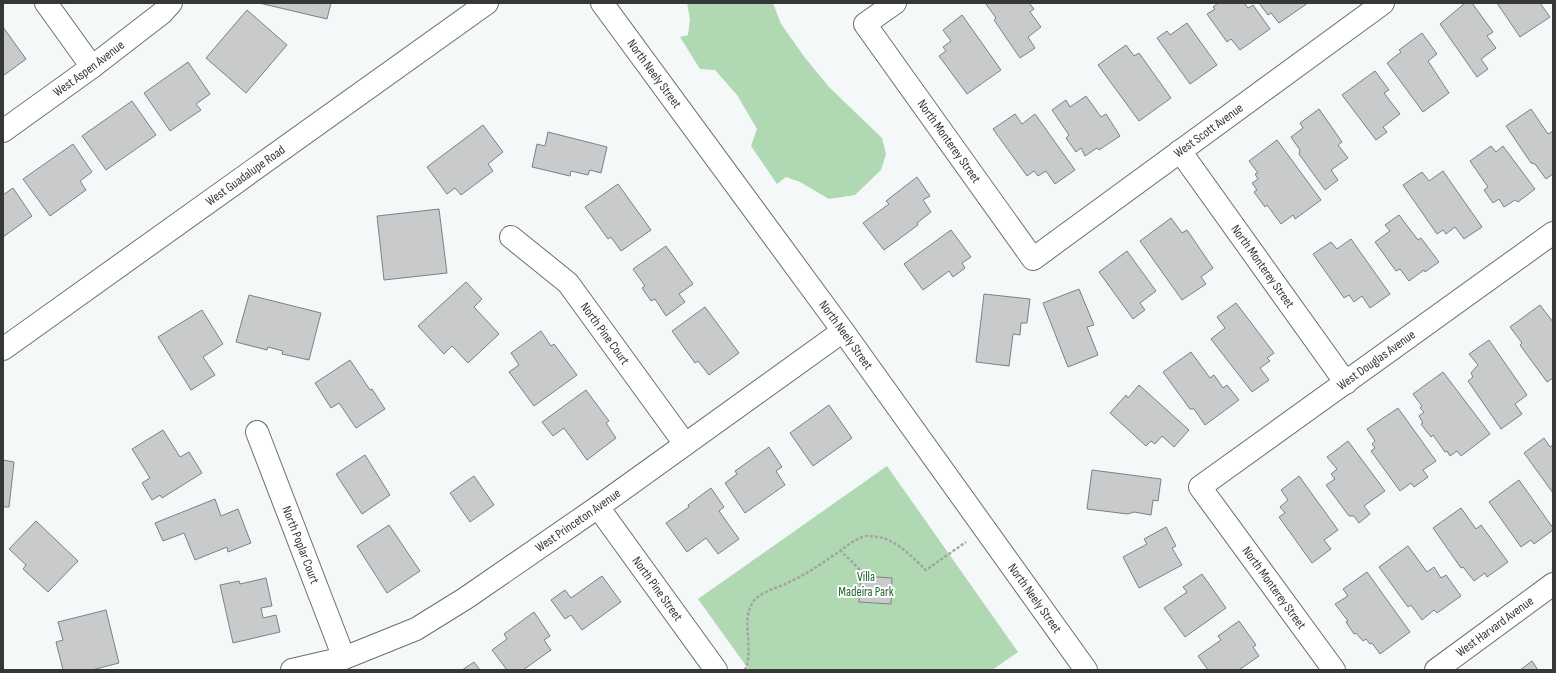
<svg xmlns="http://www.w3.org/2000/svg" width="1556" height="673" viewBox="0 0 1556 673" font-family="'Sofia Sans Condensed',sans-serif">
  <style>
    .green { fill: #b0d8b3 }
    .building { fill: #c8cacc; stroke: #7e8183 }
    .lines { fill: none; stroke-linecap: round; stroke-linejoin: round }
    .minor-casing { stroke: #6c6f6f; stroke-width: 24 }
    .major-casing { stroke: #6c6f6f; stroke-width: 24 }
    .path { stroke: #a1a4a4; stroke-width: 2.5; stroke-dasharray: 3 2; stroke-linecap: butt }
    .minor { stroke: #fff; stroke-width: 22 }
    .major { stroke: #fff; stroke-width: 22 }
    .labels { text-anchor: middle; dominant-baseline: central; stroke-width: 4; stroke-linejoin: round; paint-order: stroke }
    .street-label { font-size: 13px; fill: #363737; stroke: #fff }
    .park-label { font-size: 13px; fill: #1f642d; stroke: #fff }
  </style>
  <rect width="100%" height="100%" fill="#f5f8f9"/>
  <path class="green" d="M687 3H773L781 24 806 59 830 88 882 138 886 154 881 170 855 195 829 199 800 182 786 177 777 184 751 146 757 129 737 95 715 70 700 69 680 37 688 35 690 19Z
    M887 466 1018 652 992 670H749L698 599Z"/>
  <path class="building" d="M259 3H331L327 19Z
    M988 3H1029L1034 9 1030 12 1041 27 1028 37 1035 48 1020 58 994 20 996 18 986 4Z
    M1218 3H1244L1248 8 1253 5 1270 29 1240 50 1231 39 1227 42 1207 14 1215 9 1213 7Z
    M1259 3H1308L1279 23 1271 13 1268 15Z
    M1465 3H1472L1493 32 1487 36 1496 48 1481 59 1488 69 1477 77 1440 24Z
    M1497 3H1540L1550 17 1520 37Z
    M247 10 287 45 246 93 206 58Z
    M962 15 1001 70 967 94 939 56 946 51 943 47 951 41 943 30Z
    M1187 23 1217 65 1190 84 1157 38 1167 31 1170 35Z
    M3 27 26 59 3 76Z
    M1422 33 1437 54 1428 61 1449 93 1423 112 1387 63 1401 52 1399 50Z
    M1126 45 1134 56 1139 53 1171 98 1139 121 1098 65Z
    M188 62 210 94 196 104 201 110 170 131 144 93Z
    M1375 71 1389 90 1384 93 1400 114 1383 127 1387 132 1376 140 1342 95Z
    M1086 96 1101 117 1106 114 1120 136 1099 150 1097 148 1085 156 1081 148 1076 152 1066 138 1069 135 1052 110 1066 100 1070 107Z
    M132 101 156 135 106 170 82 136Z
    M1319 109 1342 142 1338 145 1348 158 1331 170 1338 180 1325 190 1299 154 1300 150 1291 137 1303 128 1300 123Z
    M1531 109 1548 134 1553 131V174L1546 179 1535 164 1531 163 1506 126Z
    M1015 114 1022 124 1035 114 1075 170 1055 184 1046 171 1038 176 1034 171 1027 176 993 129Z
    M483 125 503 152 488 164 493 171 461 195 455 188 447 194 427 167Z
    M548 132 607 147 601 173 590 170 588 175 571 171 570 176 532 167 537 144 545 146Z
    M1277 140 1321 200 1295 219 1293 215 1281 224 1267 205 1265 207 1254 192 1257 190 1252 183 1258 179 1255 174 1258 173 1249 161Z
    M73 144 92 172 80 181 86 190 50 216 23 179Z
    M1491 146 1496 152 1503 146 1535 189 1518 202 1515 200 1504 207 1499 199 1493 203 1484 190 1488 187 1470 161Z
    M1443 171 1482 227 1464 239 1455 227 1446 234 1443 230 1437 234 1403 185 1422 172 1429 181Z
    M917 177 930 196 923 200 931 212 917 223 918 225 884 250 863 223 889 204 886 201Z
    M618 184 651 230 621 251 611 237 608 239 585 207Z
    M13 188 32 216 3 237V195Z
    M439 209 447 273 384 280 377 216Z
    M1399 215 1418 240 1421 238 1439 262 1425 272 1424 270 1409 281 1400 269 1396 271 1375 242 1390 231 1385 225Z
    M1171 218 1182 233 1187 230 1213 268 1201 277 1206 284 1182 300 1140 241Z
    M951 230 971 257 962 263 965 268 953 277 949 271 923 290 904 264Z
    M1351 239 1390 294 1370 308 1362 296 1354 302 1349 295 1344 298 1313 254 1331 242 1337 249Z
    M666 246 693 284 679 294 685 302 666 316 655 299 651 301 642 288 645 286 633 269Z
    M1127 251 1156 291 1140 303 1145 310 1133 319 1099 272Z
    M466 282 482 299 474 307 499 334 468 363 452 346 444 354 418 326Z
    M1079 289 1094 325 1087 327 1098 355 1068 367 1043 303Z
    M984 294 1030 299 1027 323H1021L1020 335 1013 334 1009 366 976 362Z
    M249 295 321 313 309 360 282 354 283 351 268 347 267 350 236 342Z
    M1236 303 1274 353 1267 358 1270 361 1260 368 1269 380 1252 392 1211 339 1225 328 1217 317Z
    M1540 305 1553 322V378L1547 382 1520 345 1522 343 1510 327Z
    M705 307 739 353 709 375 698 361 695 363 672 331Z
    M202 310 223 344 203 357 215 375 191 390 158 337Z
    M541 331 551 346 554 344 577 375 534 406 509 372 519 365 511 353Z
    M1489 340 1527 395 1515 404 1522 414 1501 429 1468 381 1473 377 1471 373 1478 365 1469 354Z
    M1191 352 1210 378 1214 375 1223 388 1227 385 1239 400 1205 425 1194 409H1190L1163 372Z
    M350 360 370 390 372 389 385 409 356 428 339 403 331 408 315 383Z
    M1443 372 1490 434 1461 456 1457 451 1450 456 1447 451 1445 452 1433 435 1431 437 1421 424 1423 423 1419 416 1424 412 1420 408 1422 406 1413 394Z
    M1139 385 1189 430 1174 447 1162 436 1155 444 1151 441 1146 446 1110 413 1126 395 1128 398Z
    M586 390 609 421 606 423 616 438 587 460 564 428 553 436 542 422Z
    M829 405 852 438 813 466 790 433Z
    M1398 408 1436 461 1423 470 1428 477 1414 487 1411 483 1400 491 1371 451 1375 448 1372 444 1375 441 1367 429Z
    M163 430 180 457 189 452 202 473 162 498 160 495 152 500 142 483 150 478 132 449Z
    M1544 438 1550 447 1553 445V493L1524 453Z
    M1348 441 1385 491 1364 506 1370 514 1359 523 1354 516H1349L1326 485 1335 479 1331 474 1337 469 1327 457Z
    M769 447 782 467 776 471 785 485 745 513 725 483 737 474 735 471Z
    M365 455 390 495 362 514 336 474Z
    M3 460 14 462 9 507H3Z
    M1092 470 1161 479 1158 501 1153 500 1151 515 1134 512 1128 514 1087 509Z
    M474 476 494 505 470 522 450 493Z
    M1299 476 1338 530 1324 540 1331 549 1312 563 1279 517 1285 513 1280 507 1288 500 1281 490Z
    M1519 480 1553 528V530L1534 544 1531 540 1521 547 1489 502Z
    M711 488 724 507 719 511 739 539 718 554 706 538 687 552 666 523 689 507 688 505Z
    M215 499 221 516 238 509 251 543 228 552 227 547 195 560 184 533 163 541 155 523Z
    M1461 508 1476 529 1481 525 1508 562 1487 577 1485 573 1474 581 1463 567 1461 568 1433 528Z
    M36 521 78 561 48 592 23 569 26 565 9 549Z
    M389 525 420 571 387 593 357 546Z
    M1166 527 1176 546 1172 548 1182 565 1139 588 1123 557 1147 544 1144 539Z
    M1408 546 1427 572 1434 567 1441 578 1446 575 1461 596 1437 613 1434 610 1422 620 1411 605 1408 607 1379 567Z
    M1367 572 1410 632 1380 654 1372 643 1370 644 1366 639 1363 641 1356 633 1354 634 1346 622 1348 621 1335 604 1348 596 1343 589Z
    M1202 574 1226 608 1185 637 1164 608 1187 592 1183 587Z
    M602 576 621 602 582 630 571 615 565 619 551 600 565 590 571 598Z
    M861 576 892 578 891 604 859 602Z
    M266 578 272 606 261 608 263 618 276 615 280 632 233 643 220 585 239 581 240 584Z
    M106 610 119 663 92 670H63L56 642 63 640 58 622Z
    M534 612 550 636 544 640 551 650 523 670H507L492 650 507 639 504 634Z
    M1239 621 1256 645 1253 647 1259 656 1239 670H1208L1198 656 1221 640 1218 636Z
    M1532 661 1538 670H1520Z
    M474 662 480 670H462Z"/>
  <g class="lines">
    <g class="minor-casing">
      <g id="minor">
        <path d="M46 3 92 67"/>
        <path id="s1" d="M602 3 843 331 1086 670"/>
        <path id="s2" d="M895 3 865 24 1033 259 1383 3"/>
        <path id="s3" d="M3 131 92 67 162 13 171 3"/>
        <path id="s4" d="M1180 151 1346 383"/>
        <path id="s5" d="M511 237 568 283 685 444"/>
        <path id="s6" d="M257 432 344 658"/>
        <path id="s7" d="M598 507 716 670"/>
        <path id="s8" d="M292 670 344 658 416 629 466 598 598 507 843 331"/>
        <path id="s9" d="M1334 670 1200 487 1553 233"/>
        <path id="s10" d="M1436 670 1553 584"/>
      </g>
    </g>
    <g class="major-casing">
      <g id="major">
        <path id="s11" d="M3 349 487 3"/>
      </g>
    </g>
    <path class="path" d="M840 550 863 573
      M745 670C755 649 740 621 753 602 760 592 777 588 787 583 803 576 817 567 831 557 842 550 850 542 862 537 866 535 872 536 877 537 896 539 912 557 926 570L966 542"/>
    <use href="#minor" class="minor"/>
    <use href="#major" class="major"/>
  </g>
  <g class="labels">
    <g class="street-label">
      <text stroke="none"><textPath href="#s3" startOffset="106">West Aspen Avenue</textPath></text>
      <text stroke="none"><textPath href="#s1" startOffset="88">North Neely Street</textPath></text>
      <text stroke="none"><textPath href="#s2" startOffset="543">West Scott Avenue</textPath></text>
      <text stroke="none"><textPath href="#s2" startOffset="181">North Monterey Street</textPath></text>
      <text stroke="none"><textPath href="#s11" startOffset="298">West Guadalupe Road</textPath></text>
      <text stroke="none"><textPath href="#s4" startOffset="142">North Monterey Street</textPath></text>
      <text stroke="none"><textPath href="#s5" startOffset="136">North Pine Court</textPath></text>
      <text stroke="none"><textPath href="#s1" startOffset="412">North Neely Street</textPath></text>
      <text stroke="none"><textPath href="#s9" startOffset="444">West Douglas Avenue</textPath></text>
      <text stroke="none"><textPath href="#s8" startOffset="326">West Princeton Avenue</textPath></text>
      <text stroke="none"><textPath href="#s6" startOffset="121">North Poplar Court</textPath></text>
      <text stroke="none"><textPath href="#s7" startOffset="101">North Pine Street</textPath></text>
      <text transform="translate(1274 588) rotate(54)">North Monterey Street</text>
      <text stroke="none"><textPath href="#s1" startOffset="736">North Neely Street</textPath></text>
      <text stroke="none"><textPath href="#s10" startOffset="73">West Harvard Avenue</textPath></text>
    </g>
    <g class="park-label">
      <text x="866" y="577">Villa<tspan x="866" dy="15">Madeira Park</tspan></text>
    </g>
  </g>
  <rect width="1556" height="673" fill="none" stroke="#363737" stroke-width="8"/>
</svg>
